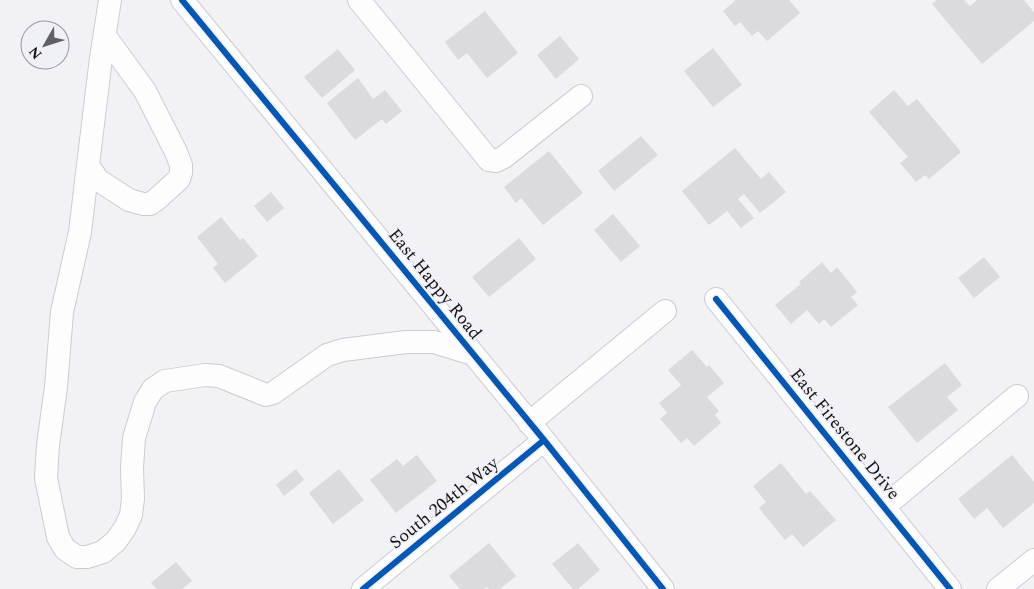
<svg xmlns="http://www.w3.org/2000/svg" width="1034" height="589" viewBox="0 0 1034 589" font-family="Spectral,serif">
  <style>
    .building { fill: #dbdadc }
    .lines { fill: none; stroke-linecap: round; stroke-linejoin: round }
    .minor-casing { stroke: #ccccd0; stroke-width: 24 }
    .minor { stroke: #fdfdfe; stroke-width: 22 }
    .cycleway-casing { stroke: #f0f0f7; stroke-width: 9 }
    .cycleway { stroke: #0057b8; stroke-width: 6 }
    .labels { text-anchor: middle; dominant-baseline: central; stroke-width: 4; stroke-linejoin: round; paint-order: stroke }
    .street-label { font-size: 18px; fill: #121214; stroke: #f0f0f7 }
  </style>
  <rect width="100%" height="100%" fill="#f1f1f6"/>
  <path class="building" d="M736 0H789L800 13 767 41 758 31 752 36 740 22 735 26 723 11Z
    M937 0H964L970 6 977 0H1024L1034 12V21L982 64 932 4Z
    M485 11 518 53 487 78 467 53 458 60 445 42Z
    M560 36 579 59 556 79 537 55Z
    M713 48 742 85 713 107 684 71Z
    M338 49 355 70 322 98 304 77Z
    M358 78 373 99 385 90 402 111 386 124 382 119 355 140 327 103Z
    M894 90 908 106 917 99 961 152 929 179 925 175 916 182 900 163 908 157 869 112Z
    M641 136 658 155 614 191 598 171Z
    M735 148 761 179 769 172 786 192 760 213 744 194 738 199 754 218 741 228 727 211 709 225 682 191Z
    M549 151 583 193 543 225 521 198 516 203 504 187Z
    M271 192 284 208 267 222 254 206Z
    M613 214 640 246 621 262 594 230Z
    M221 217 240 240 243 238 258 256 225 283 213 268 218 264 197 237Z
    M519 238 536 259 489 297 472 277Z
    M984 257 1000 277 974 298 958 278Z
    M822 262 831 273 837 267 857 292 851 297 858 305 831 327 824 319 819 324 807 310 791 324 775 305 801 284 799 282Z
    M692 350 707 367 709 365 724 383 707 397 719 411 715 415 721 423 694 446 687 438 681 443 660 419 667 413 659 403 681 385 668 370Z
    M945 363 962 385 947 397 958 410 917 443 888 407Z
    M417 455 437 481 396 513 370 480 397 459 403 466Z
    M1012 455 1034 482V503L1003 528 987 508 974 519 958 499Z
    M781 463 806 494 810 491 836 520 803 547 792 534 785 540 759 508 766 502 753 486Z
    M296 469 304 480 284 496 276 485Z
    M339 469 364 500 333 524 309 493Z
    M489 543 516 576 500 589H489L487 587 484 589H460L449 576Z
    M578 543 600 570 578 589H573L552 564Z
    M176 562 192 581 182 589H157L151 583Z"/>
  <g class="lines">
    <g class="minor-casing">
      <path id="minor" d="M182 0 544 440 663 589
        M359 0 489 160 496 161 504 157 581 96
        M105 36 145 91 176 152 181 165V173L179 179 157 199 150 204H143L129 200 98 180 88 165 101 58 110 0
        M88 165 80 232 62 312 56 387 48 445 46 478 58 537 65 549 77 557H87L103 552 116 541 125 528 131 515 133 499 132 468 134 438 145 402 153 389 165 381 205 375 219 376 266 395 273 393 327 355 343 350 406 342H434L473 354
        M716 299 950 589
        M529 423 665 311
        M884 507 1017 396
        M363 589 544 440
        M998 589 1034 560"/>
    </g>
    <use href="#minor" class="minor"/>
    <g class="cycleway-casing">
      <path id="cycleway" d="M182 0 544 440 663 589
        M716 299 950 589
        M363 589 544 440"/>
    </g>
    <use href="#cycleway" class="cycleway"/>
  </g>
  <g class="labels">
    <g class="street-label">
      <text transform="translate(435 284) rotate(51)">East Happy Road</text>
      <text transform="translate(845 434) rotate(51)">East Firestone Drive</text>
      <text transform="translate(444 503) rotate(-39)">South 204th Way</text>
    </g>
  </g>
  <g transform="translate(45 45) rotate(231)"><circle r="24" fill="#f0f0f7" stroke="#97979c"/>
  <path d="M0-4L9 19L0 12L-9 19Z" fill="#606063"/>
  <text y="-8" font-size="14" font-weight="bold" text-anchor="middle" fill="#121214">N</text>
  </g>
</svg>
